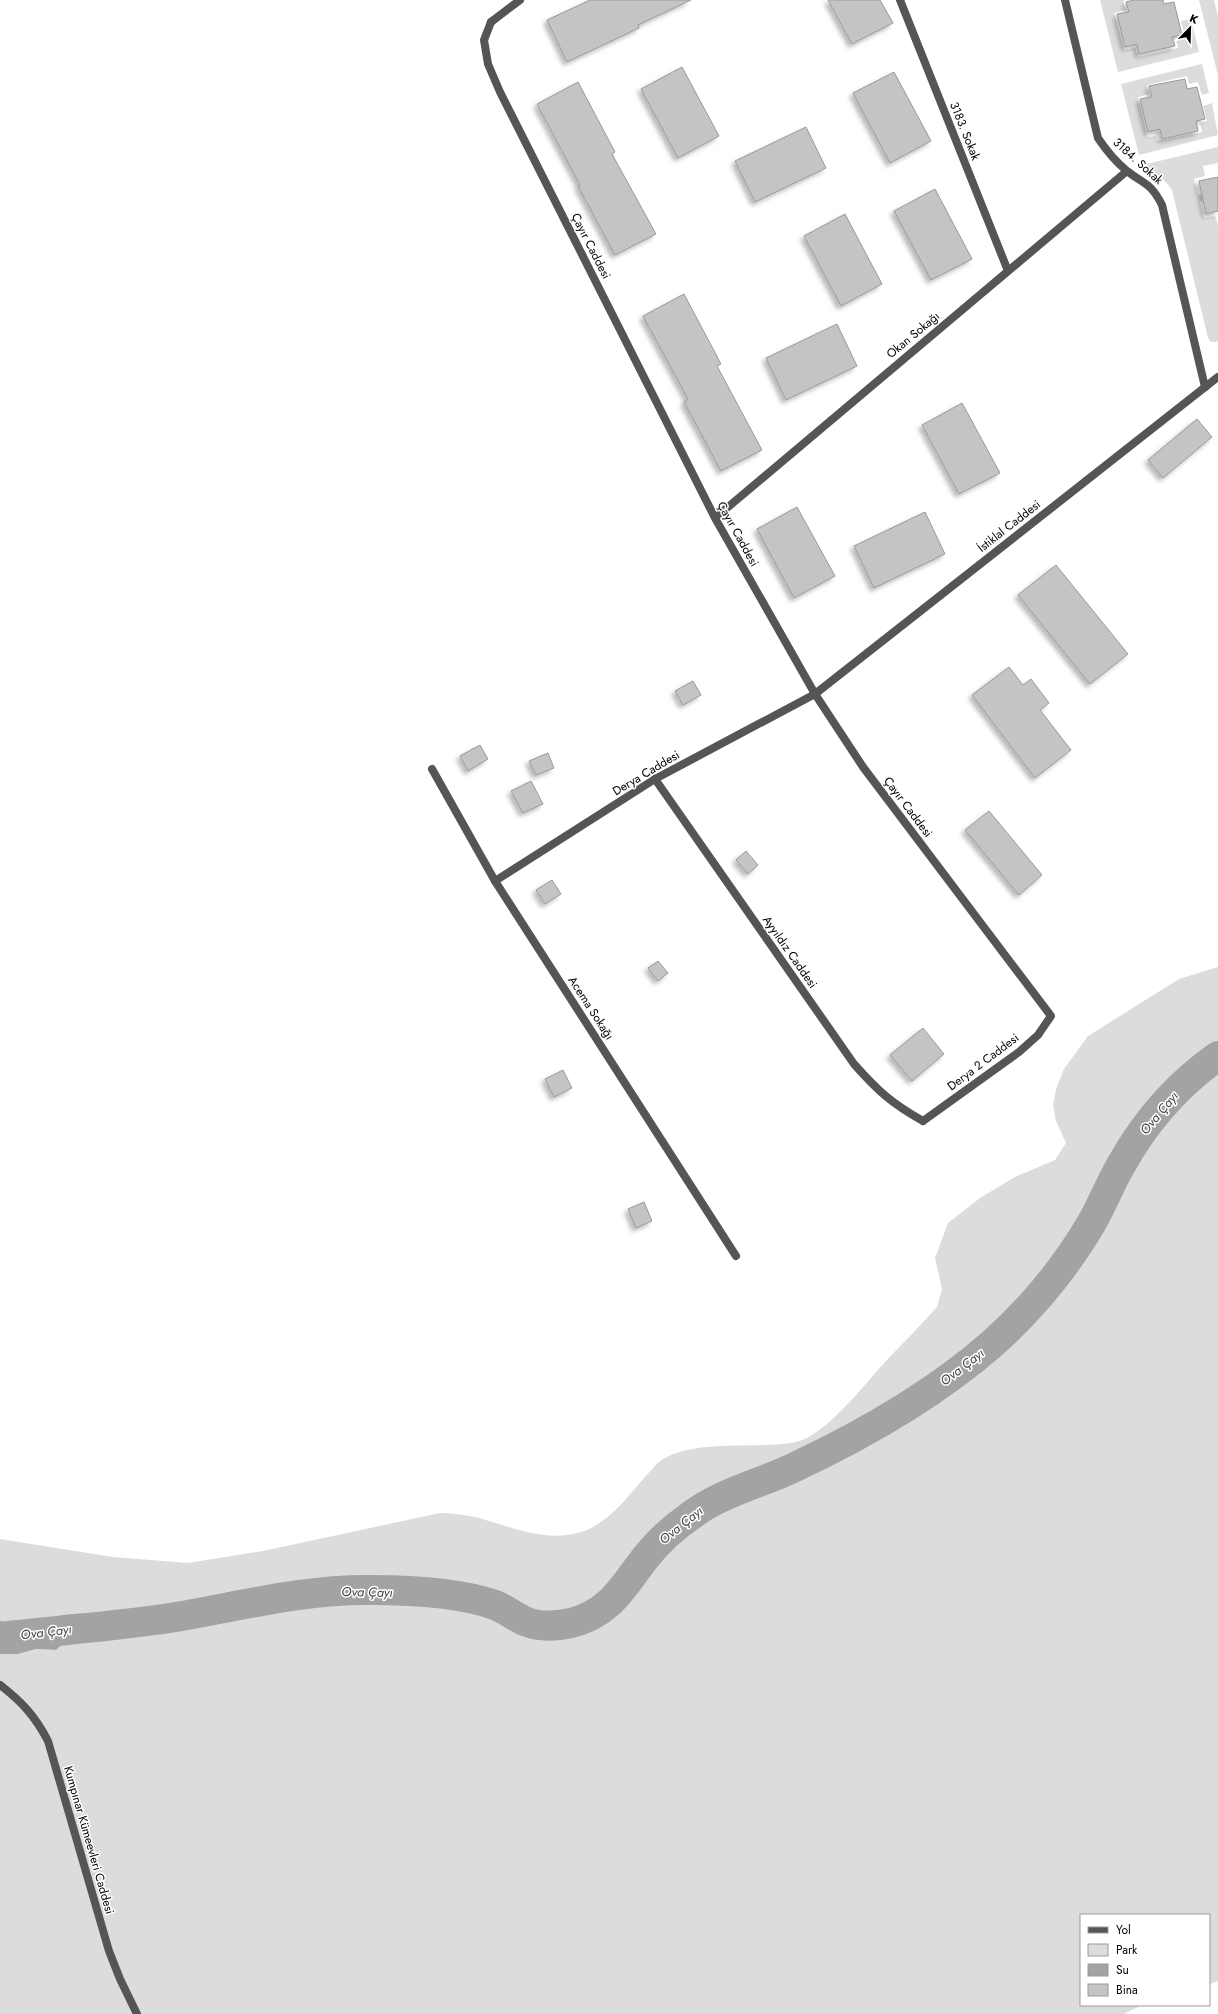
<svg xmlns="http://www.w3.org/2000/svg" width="1218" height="2014" viewBox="0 0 1218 2014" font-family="Jost,sans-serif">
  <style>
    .green { fill: #dcdcdc }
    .water { fill: #a3a3a3 }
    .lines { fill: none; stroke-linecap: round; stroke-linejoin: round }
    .river { stroke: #a3a3a3; stroke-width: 30 }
    .building { fill: #c4c4c4; stroke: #999; filter: url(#shadow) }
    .service { stroke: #555; stroke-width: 8 }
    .minor { stroke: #555; stroke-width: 8 }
    .tertiary { stroke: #555; stroke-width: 8 }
    .labels { text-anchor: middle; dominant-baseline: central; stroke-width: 3; stroke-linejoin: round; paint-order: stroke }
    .street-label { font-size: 12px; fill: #000; stroke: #fff }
    .water-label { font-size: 13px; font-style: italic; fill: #444; stroke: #fff }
  </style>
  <defs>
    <filter id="shadow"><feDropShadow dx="-3.5" dy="3.5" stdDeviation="2" flood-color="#0004"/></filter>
  </defs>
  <rect width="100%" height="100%" fill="#fff"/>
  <path class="green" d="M1100 0H1126L1123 1 1125 10 1114 13 1124 50 1135 48 1138 57 1178 48 1176 38 1185 36 1181 21 1191 19 1199 52 1118 72Z
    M1199 0H1214L1218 16V75Z
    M1202 64 1209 93 1202 95 1198 82 1189 84 1187 76 1147 85 1149 94 1138 97 1147 137 1156 136 1157 141 1202 132 1200 123 1207 121 1203 106 1212 103 1218 135 1139 155 1121 84Z
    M1218 147V163L1203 166 1205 176 1194 179 1198 195 1202 194 1204 201 1200 202 1204 218 1215 216 1218 225V340L1216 342H1211L1208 338 1172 190 1163 179 1143 171 1142 165Z
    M1218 967V1981L1209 1984V1915H1081V2005H1142L1124 2014H0V1654H18L36 1649 56 1650 65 1642 82 1635 86 1613 62 1615 33 1627 0 1621V1539L113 1557 188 1563 263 1551 440 1513C453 1513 466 1515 479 1518 508 1526 537 1539 567 1535 603 1531 623 1502 645 1477 650 1472 654 1466 659 1462 690 1438 758 1450 796 1442 825 1436 865 1384 885 1362 902 1344 920 1326 937 1307L942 1289 935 1258 948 1223 980 1198 1015 1177 1055 1160 1066 1143 1056 1121 1053 1105 1056 1089 1064 1069 1088 1036 1179 979Z"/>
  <path class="water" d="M86 1613 89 1617 82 1635 65 1642 56 1650 36 1649 18 1654H0V1621L33 1627 62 1615Z"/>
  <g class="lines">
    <path class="river" d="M0 1637C61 1630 122 1626 182 1616 245 1605 307 1589 371 1590 408 1590 461 1593 495 1605 506 1609 516 1618 527 1622 540 1627 557 1626 571 1623 611 1613 623 1586 646 1557 658 1542 673 1528 689 1517 719 1493 760 1484 795 1467 865 1434 935 1394 993 1343 1031 1309 1065 1268 1091 1224 1102 1205 1110 1184 1121 1165 1145 1122 1178 1084 1218 1056"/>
  </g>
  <path class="building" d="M590 0H691L638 25 639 28 567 62 547 20Z
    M828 0H880L893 23 852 44Z
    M1134 0H1163L1164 4 1174 2 1182 35 1172 37 1175 46 1139 54 1137 44 1125 47 1117 14 1129 12 1126 2Z
    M682 67 719 136 678 158 641 89Z
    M894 72 931 141 890 163 853 93Z
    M1185 79 1187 89 1197 87 1205 119 1196 121 1198 131 1162 139 1160 129 1148 132 1140 99 1152 97 1149 86Z
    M578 82 615 152 612 154 656 234 615 255 578 186 580 185 537 104Z
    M806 127 826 168 755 202 735 161Z
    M1218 177V211L1206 214 1199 181Z
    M935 189 972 259 931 280 894 211Z
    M845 214 882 284 841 306 804 236Z
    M684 294 721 364 717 366 762 450 721 471 684 402 688 399 643 316Z
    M837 324 857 366 786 400 766 358Z
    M962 403 1000 473 959 494 922 425Z
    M1197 419 1212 437 1163 478 1148 460Z
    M797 507 835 576 794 598 757 529Z
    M925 512 945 554 874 588 854 546Z
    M1056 565 1128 654 1090 684 1018 595Z
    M1009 667 1023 685 1031 679 1049 703 1040 710 1071 750 1035 778 972 695Z
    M693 681 701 695 683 705 675 691Z
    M480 745 488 759 468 771 460 756Z
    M548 753 554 768 536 775 529 761Z
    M531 781 543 804 523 813 511 791Z
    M989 811 1042 875 1019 895 965 830Z
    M746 851 758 865 748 874 736 860Z
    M552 880 561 894 545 904 536 890Z
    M658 961 668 973 658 981 648 968Z
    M923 1028 944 1054 912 1081 890 1055Z
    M563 1070 572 1088 554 1097 545 1079Z
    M644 1202 652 1221 636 1228 628 1209Z"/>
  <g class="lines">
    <path class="service" d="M655 779 854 1064C878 1091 891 1103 923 1121"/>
    <path class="minor" d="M900 0 1008 271
      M1065 0 1098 138C1106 150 1116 162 1127 171 1145 185 1151 183 1162 205L1205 387
      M491 22 484 40 488 64 500 92 715 518 815 694 863 767 1051 1016 1038 1035 1019 1052 923 1121
      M715 518 1127 171
      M432 769 495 881 736 1256"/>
    <path class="tertiary" d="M491 22 520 0
      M495 881 655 779 815 694 1218 377
      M0 1685C22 1702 35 1716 48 1741L109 1951 120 1979 137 2014"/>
  </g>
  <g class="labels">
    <g class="street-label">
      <text transform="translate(965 131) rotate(68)">3183. Sokak</text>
      <text transform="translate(1138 161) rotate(42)">3184. Sokak</text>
      <text transform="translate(591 246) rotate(63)">Çayır Caddesi</text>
      <text transform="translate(913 335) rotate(-40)">Okan Sokağı</text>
      <text transform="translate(1009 526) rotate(-38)">İstiklal Caddesi</text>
      <text transform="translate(738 534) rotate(61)">Çayır Caddesi</text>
      <text transform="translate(646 773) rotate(-31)">Derya Caddesi</text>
      <text transform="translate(908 807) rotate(53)">Çayır Caddesi</text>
      <text transform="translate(790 952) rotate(55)">Ayyıldız Caddesi</text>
      <text transform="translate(591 1008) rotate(57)">Acema Sokağı</text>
      <text transform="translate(983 1062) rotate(-37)">Derya 2 Caddesi</text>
      <text transform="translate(89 1840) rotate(74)">Kumpınar Kümeevleri Caddesi</text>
    </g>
    <g class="water-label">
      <text transform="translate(1159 1113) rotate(-50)">Ova Çayı</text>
      <text transform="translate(962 1367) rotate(-38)">Ova Çayı</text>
      <text transform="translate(681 1525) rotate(-39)">Ova Çayı</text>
      <text transform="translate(367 1592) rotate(1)">Ova Çayı</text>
      <text transform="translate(46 1632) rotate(-7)">Ova Çayı</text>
    </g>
  </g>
  <rect x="1080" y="1914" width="130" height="92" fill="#ffffff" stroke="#999999"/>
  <rect x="1088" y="1927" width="20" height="6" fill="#555555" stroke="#999999"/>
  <text x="1116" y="1934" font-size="12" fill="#000000">Yol</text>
  <rect x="1088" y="1944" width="20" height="12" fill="#dcdcdc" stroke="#999999"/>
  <text x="1116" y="1954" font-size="12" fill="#000000">Park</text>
  <rect x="1088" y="1964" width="20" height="12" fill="#a3a3a3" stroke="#999999"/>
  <text x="1116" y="1974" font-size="12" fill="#000000">Su</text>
  <rect x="1088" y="1984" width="20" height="12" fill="#c4c4c4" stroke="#999999"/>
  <text x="1116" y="1994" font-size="12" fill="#000000">Bina</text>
  <g transform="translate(1190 28) rotate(23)" stroke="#ffffff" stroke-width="3" paint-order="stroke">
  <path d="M0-3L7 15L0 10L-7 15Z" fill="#000000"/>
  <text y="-6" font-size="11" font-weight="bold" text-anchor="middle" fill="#000000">K</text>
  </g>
</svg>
